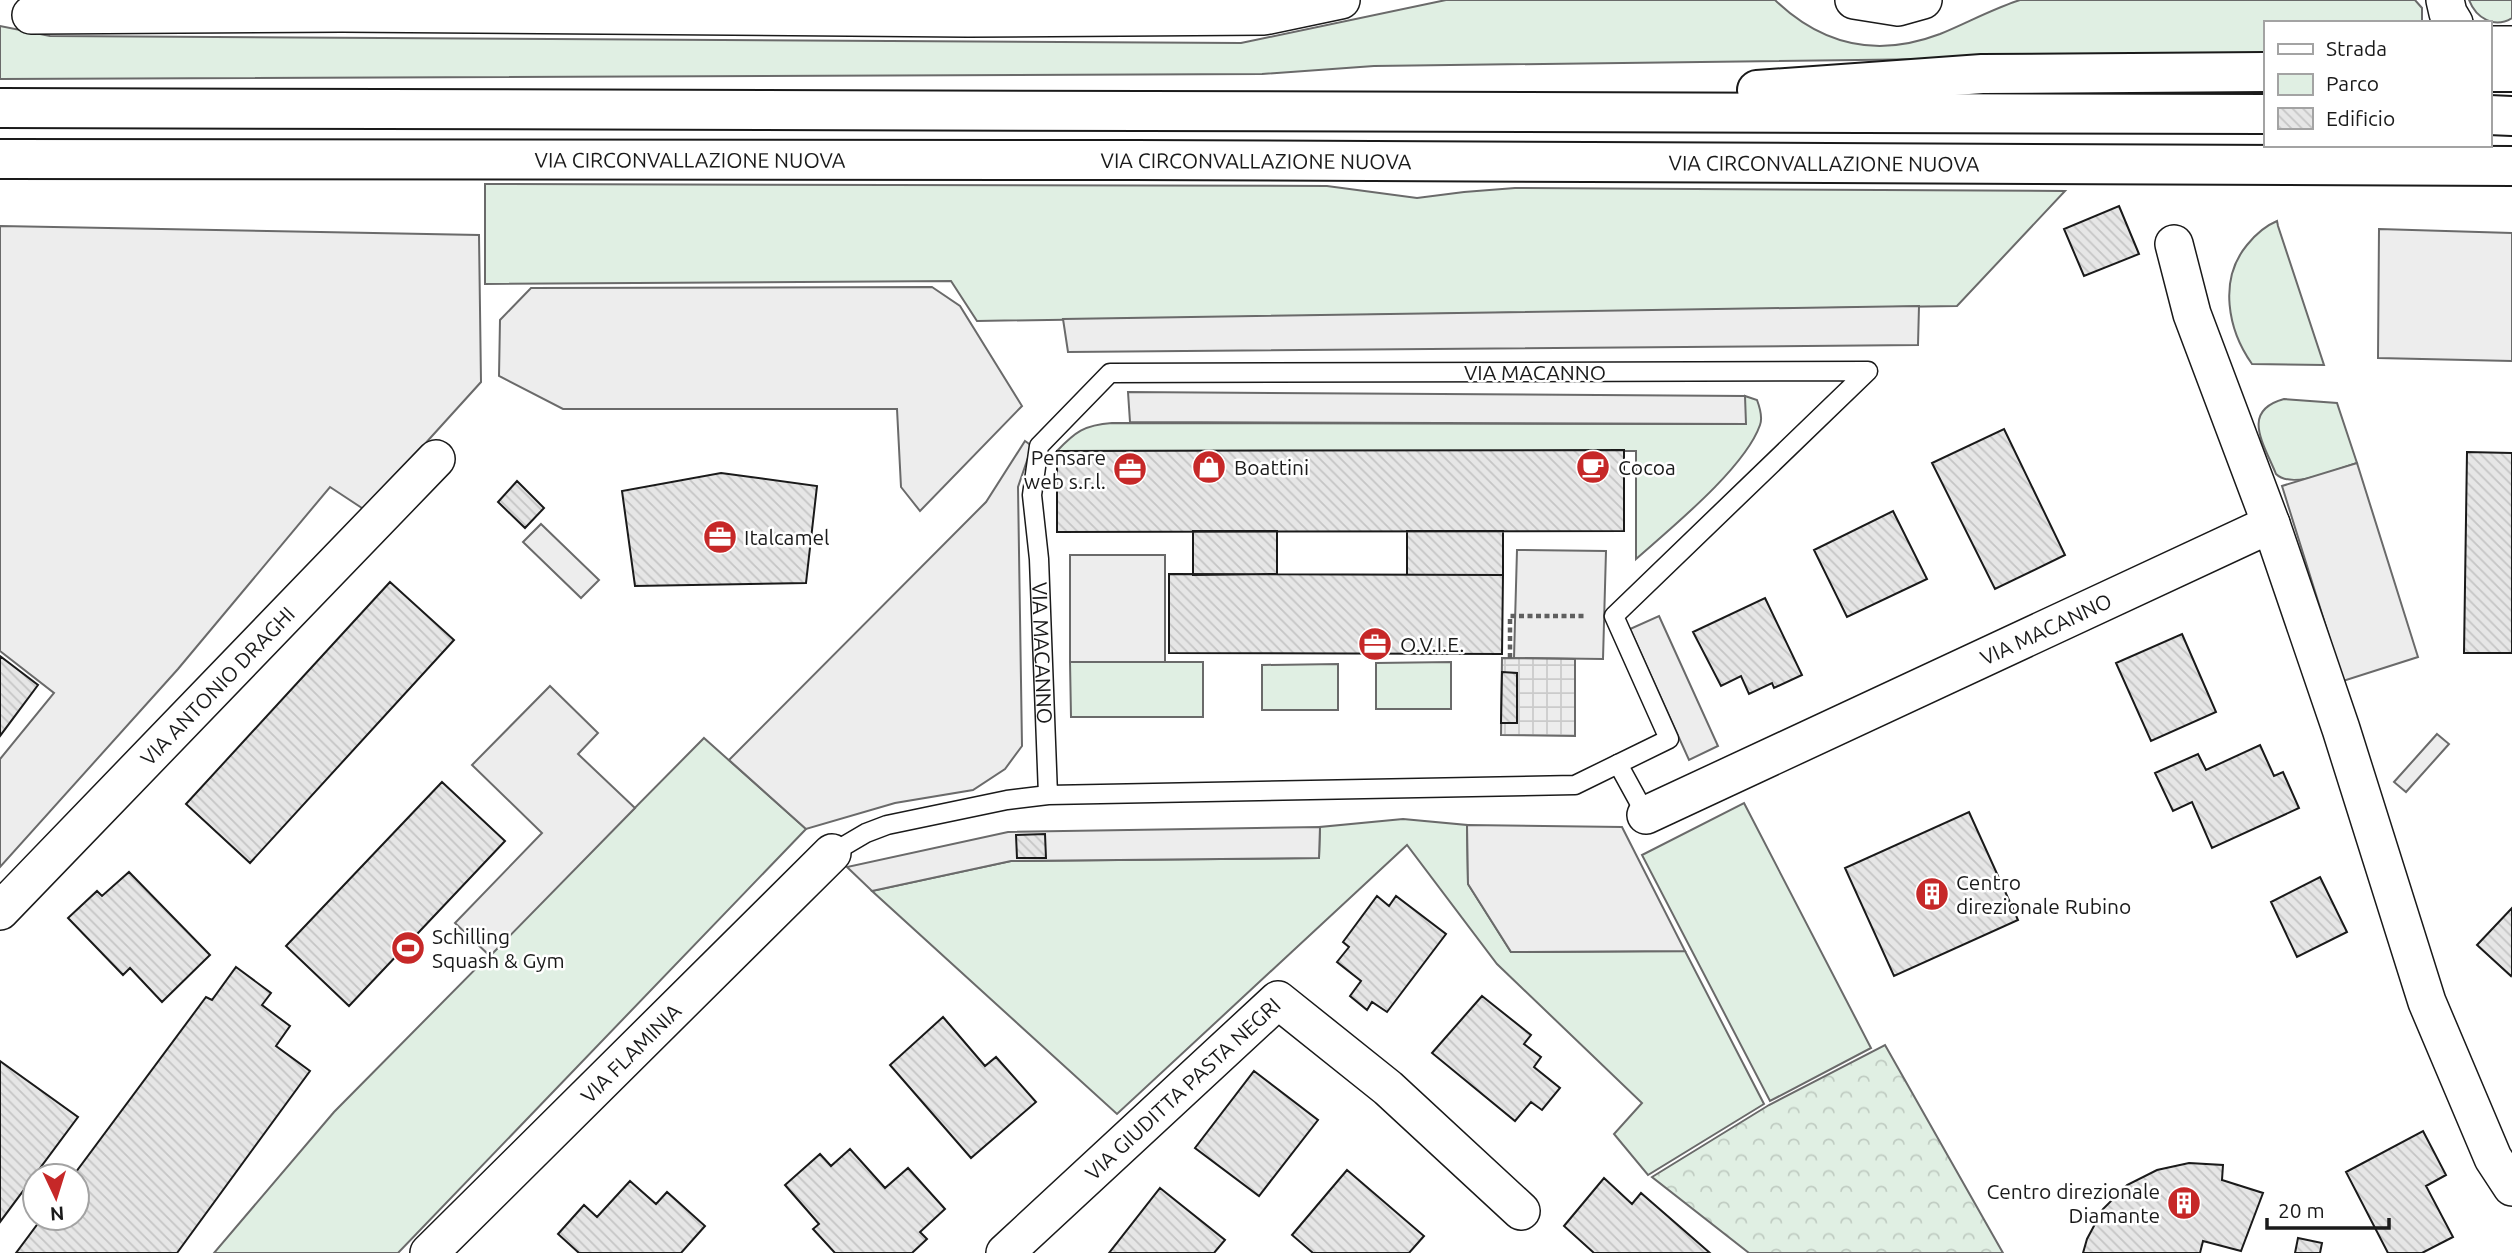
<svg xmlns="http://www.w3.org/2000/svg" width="2512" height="1253" viewBox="0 0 2512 1253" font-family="Ubuntu,sans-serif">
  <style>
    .green { fill: #e0efe3; stroke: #6a6a6a; stroke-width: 2 }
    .forest { fill: url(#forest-crowns); stroke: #6a6a6a; stroke-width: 2 }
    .parking { fill: #ededed; stroke: #6a6a6a; stroke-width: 2 }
    .plaza { fill: url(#plaza-grid); stroke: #6a6a6a; stroke-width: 2 }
    .building { fill: url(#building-back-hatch); stroke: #1a1a1a; stroke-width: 2 }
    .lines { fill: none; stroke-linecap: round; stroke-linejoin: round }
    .service-casing { stroke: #1a1a1a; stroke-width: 21 }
    .minor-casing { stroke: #1a1a1a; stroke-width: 40 }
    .primary-casing { stroke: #1a1a1a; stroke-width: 42 }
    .path { stroke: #5f5f5f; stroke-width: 4.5; stroke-dasharray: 5 3.5; stroke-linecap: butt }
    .service { stroke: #fff; stroke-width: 18 }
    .minor { stroke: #fff; stroke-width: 37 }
    .primary { stroke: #fff; stroke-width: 38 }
    .labels { text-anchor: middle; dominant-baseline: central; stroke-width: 5; stroke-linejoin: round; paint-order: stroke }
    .street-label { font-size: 21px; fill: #1a1a1a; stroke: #fff }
    .poi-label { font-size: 21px; fill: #1a1a1a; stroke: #fff; text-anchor: start }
  </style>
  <defs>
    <pattern id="forest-crowns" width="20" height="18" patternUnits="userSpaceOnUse" patternTransform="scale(1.75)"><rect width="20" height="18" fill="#e0efe3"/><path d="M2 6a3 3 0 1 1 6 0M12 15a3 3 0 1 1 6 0" fill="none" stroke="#c0ccc2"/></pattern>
    <pattern id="plaza-grid" width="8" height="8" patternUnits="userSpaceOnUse" patternTransform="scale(1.75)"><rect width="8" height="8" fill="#ededed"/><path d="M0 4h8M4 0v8" fill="none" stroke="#cbcbcb"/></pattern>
    <pattern id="building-back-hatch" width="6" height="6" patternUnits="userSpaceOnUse" patternTransform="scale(1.75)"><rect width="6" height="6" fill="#e6e6e6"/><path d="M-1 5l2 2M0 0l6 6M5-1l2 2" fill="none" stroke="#c5c5c5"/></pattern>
  </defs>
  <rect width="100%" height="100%" fill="#fff"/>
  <path class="green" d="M1446 0H1775C1823 46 1877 58 1940 34 1967 23 1992 9 2020 0H2415L2422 8V23H2265V55L1374 66 1262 74 0 79V26L50 36 1241 43Z
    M2469 0H2512V18C2494 29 2476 18 2469 0Z
    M485 184 1327 186 1417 198 1464 192 1515 188 2065 191 1957 306 977 321 951 281 485 284Z
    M2277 221 2278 226 2324 365 2252 364C2228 330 2218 280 2247 245 2255 235 2265 226 2277 221Z
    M1745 396 1757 400C1760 408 1763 417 1760 425 1745 468 1671 528 1636 559V451H1057C1075 432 1084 425 1112 423L1745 424Z
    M2284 399 2337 403 2357 463C2337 469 2292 490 2276 474 2264 444 2240 411 2284 399Z
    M1070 662H1203V717H1071Z
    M1451 662V709H1376V663Z
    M1338 664V710H1262V665Z
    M704 738 806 829 398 1253H214L334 1112Z
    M1744 803 1871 1048 1770 1101 1642 855Z
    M1403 819 1467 825 1468 884 1511 952 1685 951 1764 1104 1648 1175 1614 1134 1642 1103 1497 964 1407 845 1117 1114 872 891 1011 861 1319 858 1320 827Z"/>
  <path class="forest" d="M1885 1045 2003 1253H1749L1652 1177 1769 1105Z"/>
  <path class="parking" d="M0 226 479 235 481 382 365 510 330 487 178 669 0 867V759L54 693 0 651Z
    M2379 229 2512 233V361L2378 358Z
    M932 287 960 306 1022 406 920 511 901 487 897 409H563L499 376 500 320 531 288Z
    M1919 306 1918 345 1068 352 1063 319Z
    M1128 392 1745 396 1746 424 1130 422Z
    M1025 441 1032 446 1018 487 1022 746 1005 769 973 790 895 803 806 829 729 760 986 502Z
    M2357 463 2418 657 2343 681 2282 486Z
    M541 524 599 580 581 598 523 542Z
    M1517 550 1606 551 1603 659 1514 658Z
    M1070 555H1165V662H1070Z
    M1659 616 1718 746 1689 760 1630 629Z
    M550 686 598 733 578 754 635 808 490 956 455 923 542 833 472 765Z
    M2437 734 2449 744 2406 792 2394 782Z
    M1467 825 1622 827 1685 951 1511 952 1468 884Z
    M1320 827 1319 858 1011 861 872 891 847 867 1008 832Z"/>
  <path class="plaza" d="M1502 658 1575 659V736L1501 735Z"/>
  <path class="building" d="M2119 206 2139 254 2084 276 2064 229Z
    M2004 429 2065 555 1995 589 1932 463Z
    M1624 450V531L1057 532V451Z
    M2467 452 2512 453V653H2464Z
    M721 473 817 486 806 583 635 586 622 491Z
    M517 481 544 508 525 528 498 502Z
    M1893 511 1927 579 1847 617 1814 550Z
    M1193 531H1277V574L1193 575Z
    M1407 531H1503V575H1407Z
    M1169 574 1503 575 1502 654 1169 653Z
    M390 582 454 640 250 863 186 804Z
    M1765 598 1802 675 1774 688 1772 683 1749 694 1741 676 1721 686 1693 632Z
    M2182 634 2216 712 2151 741 2116 663Z
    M0 656 38 685 0 736Z
    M1502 672 1517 673V723H1501Z
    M2260 745 2274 776 2283 772 2299 808 2212 848 2192 802 2173 811 2155 773 2198 754 2206 770Z
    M442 782 505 841 349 1006 286 946Z
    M1969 812 2018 920 1894 976 1845 868Z
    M1045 834 1046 858H1017L1016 835Z
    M129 872 210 955 162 1002 130 968 123 975 68 918 97 891 102 896Z
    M2320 877 2347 932 2297 957 2271 902Z
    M1377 896 1389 906 1396 896 1446 934 1387 1012 1372 1002 1367 1010 1350 996 1361 981 1337 962 1349 947 1343 942Z
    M2512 908V974L2511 976 2477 945Z
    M236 967 271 993 262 1005 290 1026 276 1046 310 1071 177 1253H16L42 1218H77V1176H73L206 997 212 1000Z
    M1482 996 1531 1035 1524 1044 1541 1057 1534 1067 1560 1088 1542 1110 1531 1102 1515 1121 1432 1053Z
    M943 1017 985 1066 996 1057 1036 1102 971 1158 890 1065Z
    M0 1061 78 1117 0 1222Z
    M1254 1071 1318 1120 1259 1196 1195 1148Z
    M2423 1131 2446 1175 2426 1186 2453 1237 2422 1253H2388L2346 1172Z
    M850 1149 885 1188 908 1168 945 1209 920 1232 927 1239 912 1253H835L813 1229 819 1224 785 1185 820 1154 831 1166Z
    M2189 1163 2223 1165 2222 1180 2263 1193 2241 1251 2203 1241 2200 1253H2083L2087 1239 2103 1209 2127 1185 2157 1170Z
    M1347 1170 1424 1236 1409 1253H1313L1292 1235Z
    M1604 1178 1632 1204 1641 1193 1710 1253H1594L1564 1226Z
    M630 1181 656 1204 667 1192 705 1226 681 1253H579L558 1234 584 1205 597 1217Z
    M1160 1188 1225 1240 1214 1253H1109Z
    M2298 1238 2322 1243 2320 1253H2295Z"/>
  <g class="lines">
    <g class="service-casing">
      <g id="service">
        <path d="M1618 764 1646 815"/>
        <path id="s1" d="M832 853 866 833 887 825 1007 800 1048 795 1575 785 1669 739 1614 616 1868 371 1110 373 1039 446 1032 495 1039 559 1048 795"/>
      </g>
    </g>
    <g class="minor-casing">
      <g id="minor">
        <path d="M1854 0 1898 7 1923 0"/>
        <path d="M2445 0 2448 13 2454 23"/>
        <path d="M31 15 342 13 968 18 1264 16 1341 0"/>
        <path d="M2489 45H2512"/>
        <path d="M2174 244 2192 314 2271 524 2341 729 2427 1002 2493 1158 2512 1187"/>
        <path id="s2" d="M1646 815 2271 524"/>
        <path id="s3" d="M0 911 436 459"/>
        <path id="s4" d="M429 1253 832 853"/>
        <path id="s5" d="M1005 1253 1278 1000 1388 1088 1521 1211"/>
      </g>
    </g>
    <g class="primary-casing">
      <g id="primary">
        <path d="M2489 72H2512"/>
        <path d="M1757 90 1982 74 2265 72"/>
        <path d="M0 108 2265 114"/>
        <path d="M2489 115 2512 116"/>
        <path id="s6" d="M0 159 1133 160 2512 166"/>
      </g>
    </g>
    <path class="path" d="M1510 658V616H1585"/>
    <use href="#service" class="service"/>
    <use href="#minor" class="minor"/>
    <use href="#primary" class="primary"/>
  </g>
  <defs>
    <g id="shop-disc" transform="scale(1.75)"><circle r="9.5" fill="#c62828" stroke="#fff"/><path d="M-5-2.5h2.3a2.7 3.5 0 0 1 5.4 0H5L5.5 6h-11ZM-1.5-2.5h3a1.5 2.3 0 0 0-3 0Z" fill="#fff"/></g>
    <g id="cafe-disc" transform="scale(1.75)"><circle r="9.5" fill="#c62828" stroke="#fff"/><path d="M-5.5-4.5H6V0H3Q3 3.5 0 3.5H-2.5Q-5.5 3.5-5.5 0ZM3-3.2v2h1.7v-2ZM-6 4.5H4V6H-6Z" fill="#fff"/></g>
    <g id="office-disc" transform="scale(1.75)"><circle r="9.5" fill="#c62828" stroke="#fff"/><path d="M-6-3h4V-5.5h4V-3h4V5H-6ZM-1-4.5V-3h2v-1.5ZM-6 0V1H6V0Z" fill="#fff"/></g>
    <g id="building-disc" transform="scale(1.75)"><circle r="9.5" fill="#c62828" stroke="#fff"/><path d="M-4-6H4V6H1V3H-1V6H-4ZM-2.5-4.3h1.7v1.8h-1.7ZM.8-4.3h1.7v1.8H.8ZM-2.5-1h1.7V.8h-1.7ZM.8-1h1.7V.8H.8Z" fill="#fff"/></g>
    <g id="stadium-disc" transform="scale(1.75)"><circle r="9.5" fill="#c62828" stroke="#fff"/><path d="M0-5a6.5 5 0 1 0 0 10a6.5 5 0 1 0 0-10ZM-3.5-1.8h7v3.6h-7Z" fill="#fff"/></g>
  </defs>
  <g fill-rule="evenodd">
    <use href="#shop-disc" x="1209" y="467"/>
    <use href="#cafe-disc" x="1593" y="467"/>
    <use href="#office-disc" x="1130" y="469"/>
    <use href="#office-disc" x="720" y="537"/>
    <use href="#office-disc" x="1375" y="644"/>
    <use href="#building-disc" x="1932" y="894"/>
    <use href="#stadium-disc" x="408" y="948"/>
    <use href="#building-disc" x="2184" y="1203"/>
  </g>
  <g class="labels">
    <g class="street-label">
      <text stroke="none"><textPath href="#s6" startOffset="690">VIA CIRCONVALLAZIONE NUOVA</textPath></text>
      <text stroke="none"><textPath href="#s6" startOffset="1256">VIA CIRCONVALLAZIONE NUOVA</textPath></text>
      <text stroke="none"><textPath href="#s6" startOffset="1824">VIA CIRCONVALLAZIONE NUOVA</textPath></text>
      <text x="1535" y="372">VIA MACANNO</text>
      <text stroke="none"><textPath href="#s2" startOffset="441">VIA MACANNO</textPath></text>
      <text stroke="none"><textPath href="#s1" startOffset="2413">VIA MACANNO</textPath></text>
      <text stroke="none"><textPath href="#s3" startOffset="313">VIA ANTONIO DRAGHI</textPath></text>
      <text stroke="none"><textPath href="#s4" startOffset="284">VIA FLAMINIA</textPath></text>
      <text stroke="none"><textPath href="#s5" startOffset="242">VIA GIUDITTA PASTA NEGRI</textPath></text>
    </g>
    <g class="poi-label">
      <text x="1106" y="457" text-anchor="end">Pensare<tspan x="1106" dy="24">web s.r.l.</tspan></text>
      <text x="1234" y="467">Boattini</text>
      <text x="1618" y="467">Cocoa</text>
      <text x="744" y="537">Italcamel</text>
      <text x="1400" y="644">O.V.I.E.</text>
      <text x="1956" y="882">Centro<tspan x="1956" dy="24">direzionale Rubino</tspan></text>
      <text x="432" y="936">Schilling<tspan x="432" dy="24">Squash &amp; Gym</tspan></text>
      <text x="2160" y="1191" text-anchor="end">Centro direzionale<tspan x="2160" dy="24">Diamante</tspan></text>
    </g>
  </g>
  <rect x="2264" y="21" width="228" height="126" fill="#ffffff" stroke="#a3a3a3" stroke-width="2"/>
  <rect x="2278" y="44" width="35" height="10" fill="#ffffff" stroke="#a3a3a3" stroke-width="2"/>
  <text x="2326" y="56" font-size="21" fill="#1a1a1a">Strada</text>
  <rect x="2278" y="74" width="35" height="21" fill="#e0efe3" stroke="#a3a3a3" stroke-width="2"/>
  <text x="2326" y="91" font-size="21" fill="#1a1a1a">Parco</text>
  <rect x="2278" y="108" width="35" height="21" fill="url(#building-back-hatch)" stroke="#a3a3a3" stroke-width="2"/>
  <text x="2326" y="126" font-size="21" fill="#1a1a1a">Edificio</text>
  <g transform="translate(56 1197) rotate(176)"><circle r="33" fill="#ffffff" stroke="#a3a3a3" stroke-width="2"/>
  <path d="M0-5L12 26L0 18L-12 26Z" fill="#c62828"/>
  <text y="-10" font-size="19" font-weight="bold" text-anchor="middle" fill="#1a1a1a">N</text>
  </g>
  <path d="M2267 1218v10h122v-10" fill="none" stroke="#1a1a1a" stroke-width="3.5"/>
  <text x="2278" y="1218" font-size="21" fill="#1a1a1a" stroke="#ffffff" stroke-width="5" paint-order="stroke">20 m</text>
</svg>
